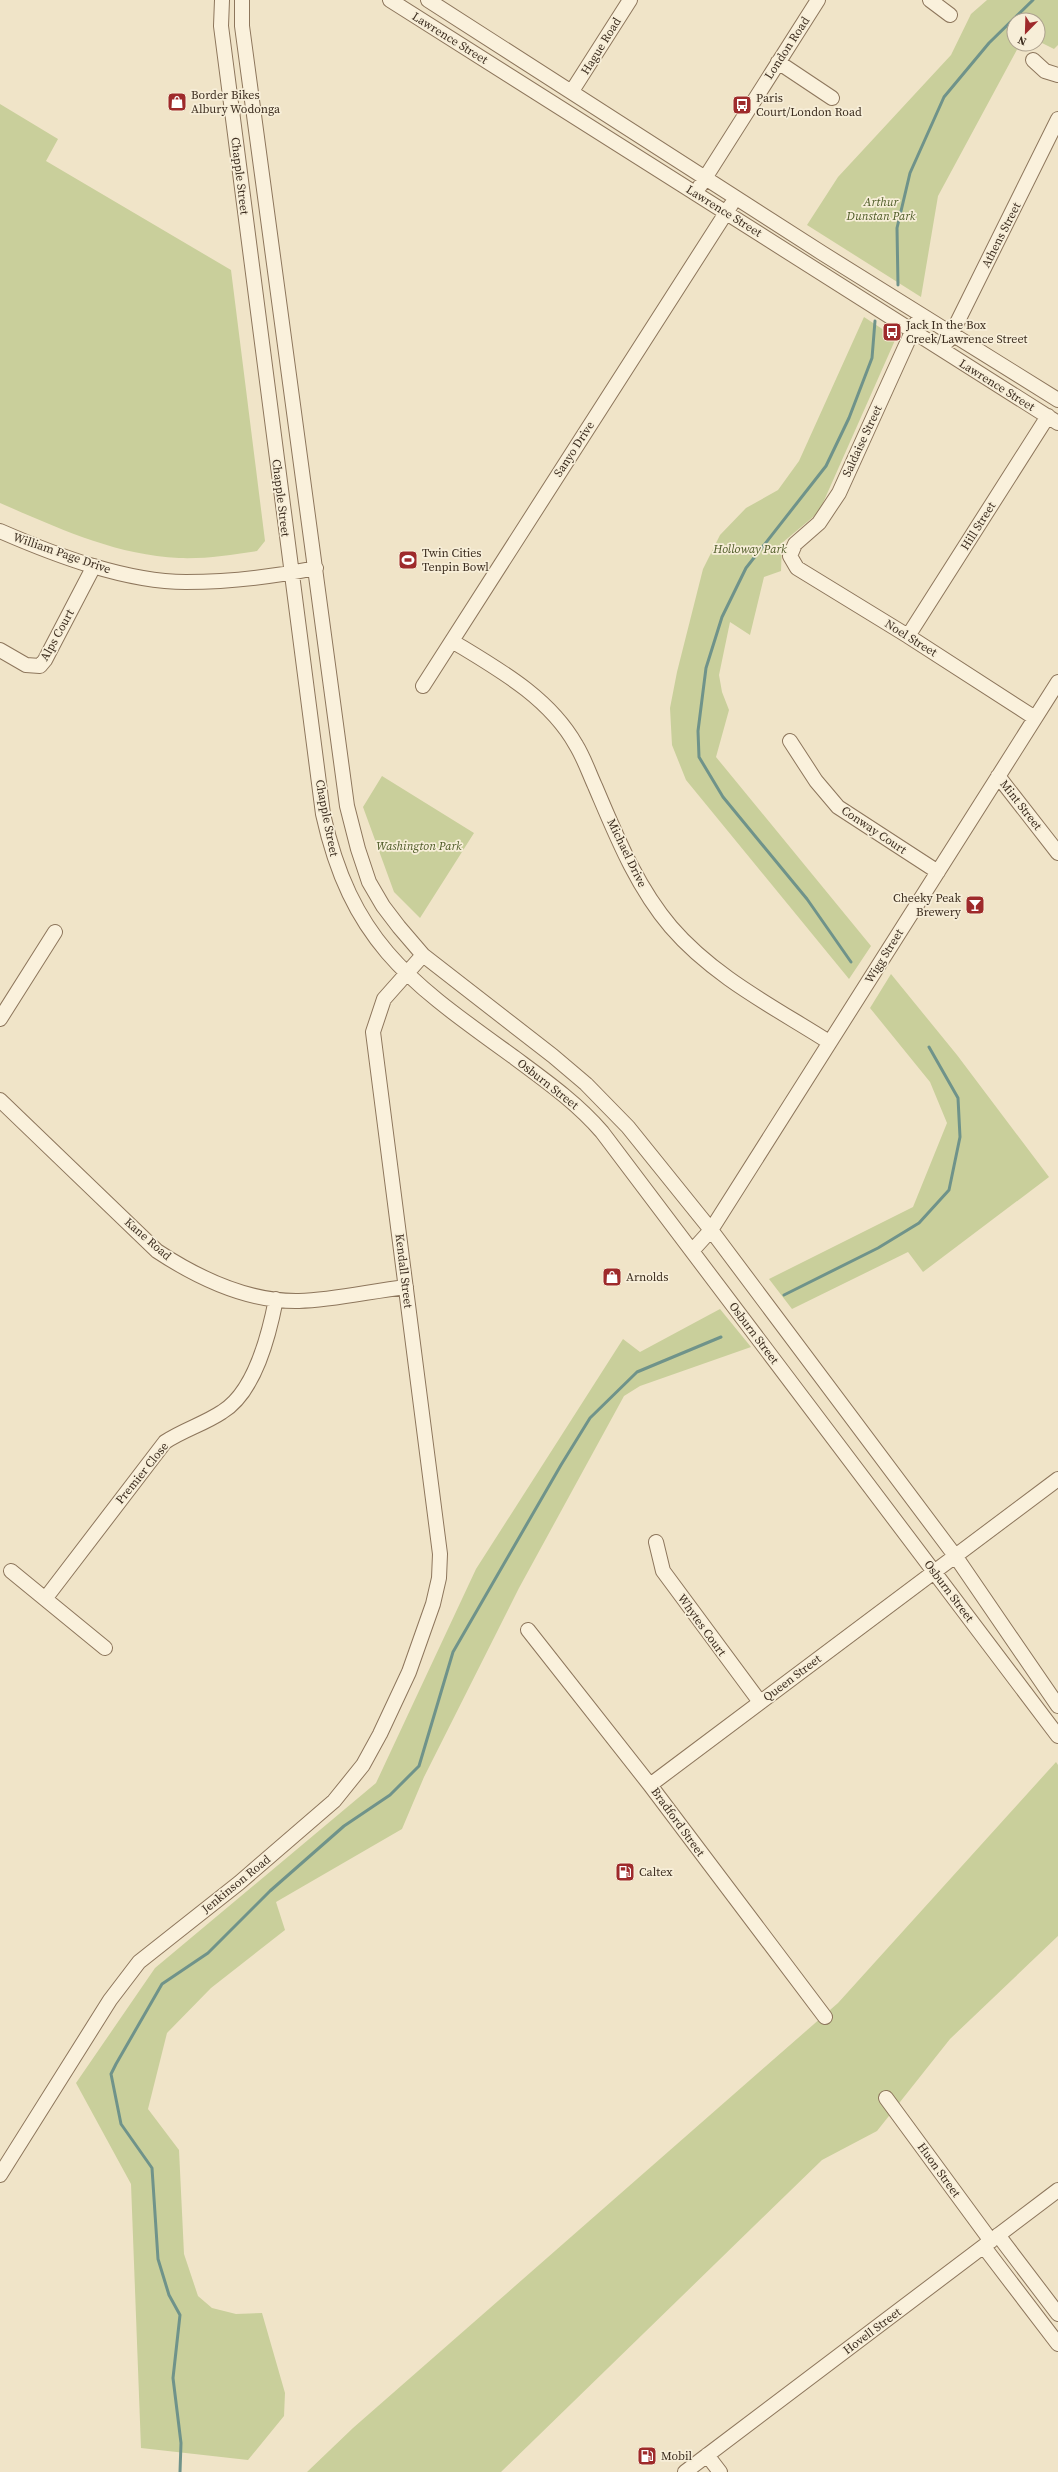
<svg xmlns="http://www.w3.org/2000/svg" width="1058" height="2472" viewBox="0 0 1058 2472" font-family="'Source Serif 4',serif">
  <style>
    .green { fill: #c9cf9b }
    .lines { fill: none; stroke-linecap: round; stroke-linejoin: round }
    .stream { stroke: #6f938a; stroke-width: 3 }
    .minor-casing { stroke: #8d765c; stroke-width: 16 }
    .minor { stroke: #faf1dc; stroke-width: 14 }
    .labels { text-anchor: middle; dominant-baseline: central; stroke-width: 3.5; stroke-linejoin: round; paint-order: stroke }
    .street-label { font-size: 12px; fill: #3d2e20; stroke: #f7eed8 }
    .poi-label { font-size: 12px; fill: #3d2e20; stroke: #f7eed8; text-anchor: start }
    .park-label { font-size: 12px; font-style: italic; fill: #4d5a26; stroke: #f7eed8 }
  </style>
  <rect width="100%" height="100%" fill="#f0e4c8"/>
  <path class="green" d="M987 0H1058V45L1054 49 1038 41V20H1014V44H1024L1019 46 938 196 921 297 807 225 838 177 951 55 971 14Z
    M0 104 58 139 46 161 231 270 265 541 257 551C231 555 205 559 179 558 115 555 58 528 0 503Z
    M864 317 896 338 819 512 782 543 781 571 764 577 750 635 730 622 719 675 722 692 729 710 716 757 871 946 849 979 686 780 672 745 670 708 677 672 703 569 720 535 746 508 778 490 799 461Z
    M382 776 474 833 420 918 394 892 363 807Z
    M891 974 957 1055 1049 1177 923 1272 908 1252 792 1309 769 1279 913 1207 947 1123 930 1082 870 1008Z
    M720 1309 751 1347 640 1386 624 1396 519 1588 424 1777 402 1829 276 1902 285 1930 211 1988 167 2033 148 2109 179 2150 184 2254 198 2296 212 2308 236 2314 262 2313 285 2393 284 2416 248 2460 141 2448 131 2184 76 2083 155 1968 376 1783 476 1569 623 1339 640 1352Z
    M1056 1762 1058 1765V1936L950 2039 877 2131 822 2160 501 2472H307L353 2428 838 2003Z"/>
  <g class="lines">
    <path class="stream" d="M898 285 897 228 910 173 944 97 989 43 1033 0
      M851 962 807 899 723 797 699 757 698 731 706 668 722 617 746 568 826 466 849 418 872 358 875 321
      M784 1295 878 1248 919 1223 949 1190 960 1137 958 1098 929 1047
      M180 2472 181 2443 173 2378 180 2315 169 2295 158 2259 152 2168 121 2124 111 2074 116 2064 162 1984 208 1953 270 1891 344 1826 390 1795 419 1766 453 1652 561 1465 590 1418 637 1372 721 1337"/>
    <g class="minor-casing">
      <path id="minor" d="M222 0 221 26 323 814C352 945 413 984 515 1058 546 1081 577 1103 602 1132L1058 1736
        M242 0V26L347 806 358 849 369 882 383 906 399 927 423 955 553 1056 586 1084 628 1127 711 1230 956 1557 1058 1706
        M390 0 1058 423
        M428 0 822 253 1058 400
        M930 0 950 15
        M1033 60 1045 71 1058 75
        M778 62 832 98
        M572 91 630 0
        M700 186 818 0
        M916 323 839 493 819 523 795 544 790 556 797 568 908 636 1035 718
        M948 341 1058 119
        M0 531C55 555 126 582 186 582 227 582 277 576 316 568
        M908 636 1048 416
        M452 641C498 669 549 697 576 745 584 758 589 773 595 786 616 835 636 886 671 927 714 977 774 1007 829 1042
        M0 650 26 665 40 666 45 660 94 566
        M423 686 731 205
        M790 741 816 781 838 807 938 872
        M998 776 1058 853
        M0 1019 55 932
        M0 1100 157 1251C198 1278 249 1302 299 1301 335 1300 371 1291 406 1287
        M692 1251 711 1230 1058 682
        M656 1542 663 1571 760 1702
        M11 1571 105 1648
        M45 1599 165 1442C183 1430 204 1424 222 1412 255 1392 269 1335 276 1299
        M528 1630 650 1785 825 2017
        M650 1785 1058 1479
        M886 2098 991 2241
        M0 2175 110 2000 139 1962 239 1883 334 1801 363 1765 380 1734 409 1672 433 1604 439 1578 440 1554 373 1032 384 999 423 955
        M998 2235 1058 2314
        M984 2247 1058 2344
        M707 2455 720 2472
        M685 2472 1058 2190"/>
    </g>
    <use href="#minor" class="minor"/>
  </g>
  <defs>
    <g id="shop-square" transform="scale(1)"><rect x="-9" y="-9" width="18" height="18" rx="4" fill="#9e2a2b" stroke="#f7eed8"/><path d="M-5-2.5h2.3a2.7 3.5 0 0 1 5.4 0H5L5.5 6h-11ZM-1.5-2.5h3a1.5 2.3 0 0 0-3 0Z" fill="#fff"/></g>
    <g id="bus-square" transform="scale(1)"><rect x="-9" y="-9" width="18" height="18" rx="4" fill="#9e2a2b" stroke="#f7eed8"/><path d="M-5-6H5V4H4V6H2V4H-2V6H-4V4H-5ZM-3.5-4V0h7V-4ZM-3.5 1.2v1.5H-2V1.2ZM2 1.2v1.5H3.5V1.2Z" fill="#fff"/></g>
    <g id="stadium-square" transform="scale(1)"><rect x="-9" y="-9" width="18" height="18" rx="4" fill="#9e2a2b" stroke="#f7eed8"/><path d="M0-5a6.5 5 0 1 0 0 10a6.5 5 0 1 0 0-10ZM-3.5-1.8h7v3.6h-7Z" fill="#fff"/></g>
    <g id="bar-square" transform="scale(1)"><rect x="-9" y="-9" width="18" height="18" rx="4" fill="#9e2a2b" stroke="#f7eed8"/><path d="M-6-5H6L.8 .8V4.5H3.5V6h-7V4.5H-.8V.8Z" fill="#fff"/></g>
    <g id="fuel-square" transform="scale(1)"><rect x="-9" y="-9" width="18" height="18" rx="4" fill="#9e2a2b" stroke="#f7eed8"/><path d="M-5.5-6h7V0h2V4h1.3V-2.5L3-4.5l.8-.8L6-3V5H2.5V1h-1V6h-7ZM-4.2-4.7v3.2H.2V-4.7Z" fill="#fff"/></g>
  </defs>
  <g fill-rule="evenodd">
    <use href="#shop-square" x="177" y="102"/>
    <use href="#bus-square" x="742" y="105"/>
    <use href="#bus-square" x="892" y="332"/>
    <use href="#stadium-square" x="408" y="560"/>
    <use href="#bar-square" x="975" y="905"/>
    <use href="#shop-square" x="612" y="1277"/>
    <use href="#fuel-square" x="625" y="1872"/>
    <use href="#fuel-square" x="647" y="2456"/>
  </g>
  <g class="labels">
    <g class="street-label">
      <text transform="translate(450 38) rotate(32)">Lawrence Street</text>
      <text transform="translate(601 46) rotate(-58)">Hague Road</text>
      <text transform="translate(787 48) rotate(-57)">London Road</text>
      <text transform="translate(240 176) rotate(83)">Chapple Street</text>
      <text transform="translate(724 211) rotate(32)">Lawrence Street</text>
      <text transform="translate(1001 235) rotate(-63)">Athens Street</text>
      <text transform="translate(997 385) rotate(32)">Lawrence Street</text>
      <text transform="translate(862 441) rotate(-65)">Saldaise Street</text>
      <text transform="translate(574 449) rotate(-57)">Sanyo Drive</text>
      <text transform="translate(281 498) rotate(83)">Chapple Street</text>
      <text transform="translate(978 526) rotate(-58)">Hill Street</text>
      <text transform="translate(62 553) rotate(19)">William Page Drive</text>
      <text transform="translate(57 635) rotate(-61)">Alps Court</text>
      <text transform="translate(911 638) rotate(32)">Noel Street</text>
      <text transform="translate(1021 805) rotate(52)">Mint Street</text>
      <text transform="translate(327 818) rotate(79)">Chapple Street</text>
      <text transform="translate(874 830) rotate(34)">Conway Court</text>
      <text transform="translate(627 853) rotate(64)">Michael Drive</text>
      <text transform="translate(884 956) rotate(-58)">Wigg Street</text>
      <text transform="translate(548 1084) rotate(38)">Osburn Street</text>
      <text transform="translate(148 1239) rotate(41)">Kane Road</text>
      <text transform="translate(404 1271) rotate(83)">Kendall Street</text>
      <text transform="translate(754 1333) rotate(53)">Osburn Street</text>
      <text transform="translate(142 1473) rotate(-51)">Premier Close</text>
      <text transform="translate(949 1591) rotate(53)">Osburn Street</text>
      <text transform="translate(702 1625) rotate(54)">Whytes Court</text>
      <text transform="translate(792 1678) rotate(-37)">Queen Street</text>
      <text transform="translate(678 1822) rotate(54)">Bradford Street</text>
      <text transform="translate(236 1884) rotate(-39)">Jenkinson Road</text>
      <text transform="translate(939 2170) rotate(54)">Huon Street</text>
      <text transform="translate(872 2331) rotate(-37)">Hovell Street</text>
    </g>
    <g class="poi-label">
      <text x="191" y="95">Border Bikes<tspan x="191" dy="14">Albury Wodonga</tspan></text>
      <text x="756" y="98">Paris<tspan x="756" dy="14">Court/London Road</tspan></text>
      <text x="906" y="325">Jack In the Box<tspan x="906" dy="14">Creek/Lawrence Street</tspan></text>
      <text x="422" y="553">Twin Cities<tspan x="422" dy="14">Tenpin Bowl</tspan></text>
      <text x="961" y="898" text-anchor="end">Cheeky Peak<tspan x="961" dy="14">Brewery</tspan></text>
      <text x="626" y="1277">Arnolds</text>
      <text x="639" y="1872">Caltex</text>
      <text x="661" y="2456">Mobil</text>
    </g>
    <g class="park-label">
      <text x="881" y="202">Arthur<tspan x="881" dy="14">Dunstan Park</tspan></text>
      <text x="750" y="549">Holloway Park</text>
      <text x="419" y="846">Washington Park</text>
    </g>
  </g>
  <g transform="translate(1026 32) rotate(203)"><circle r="19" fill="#f7eed8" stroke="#ada18e"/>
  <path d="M0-3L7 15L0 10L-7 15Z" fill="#9e2a2b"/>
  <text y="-6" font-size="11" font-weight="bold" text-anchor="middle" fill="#3d2e20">N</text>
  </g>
</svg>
